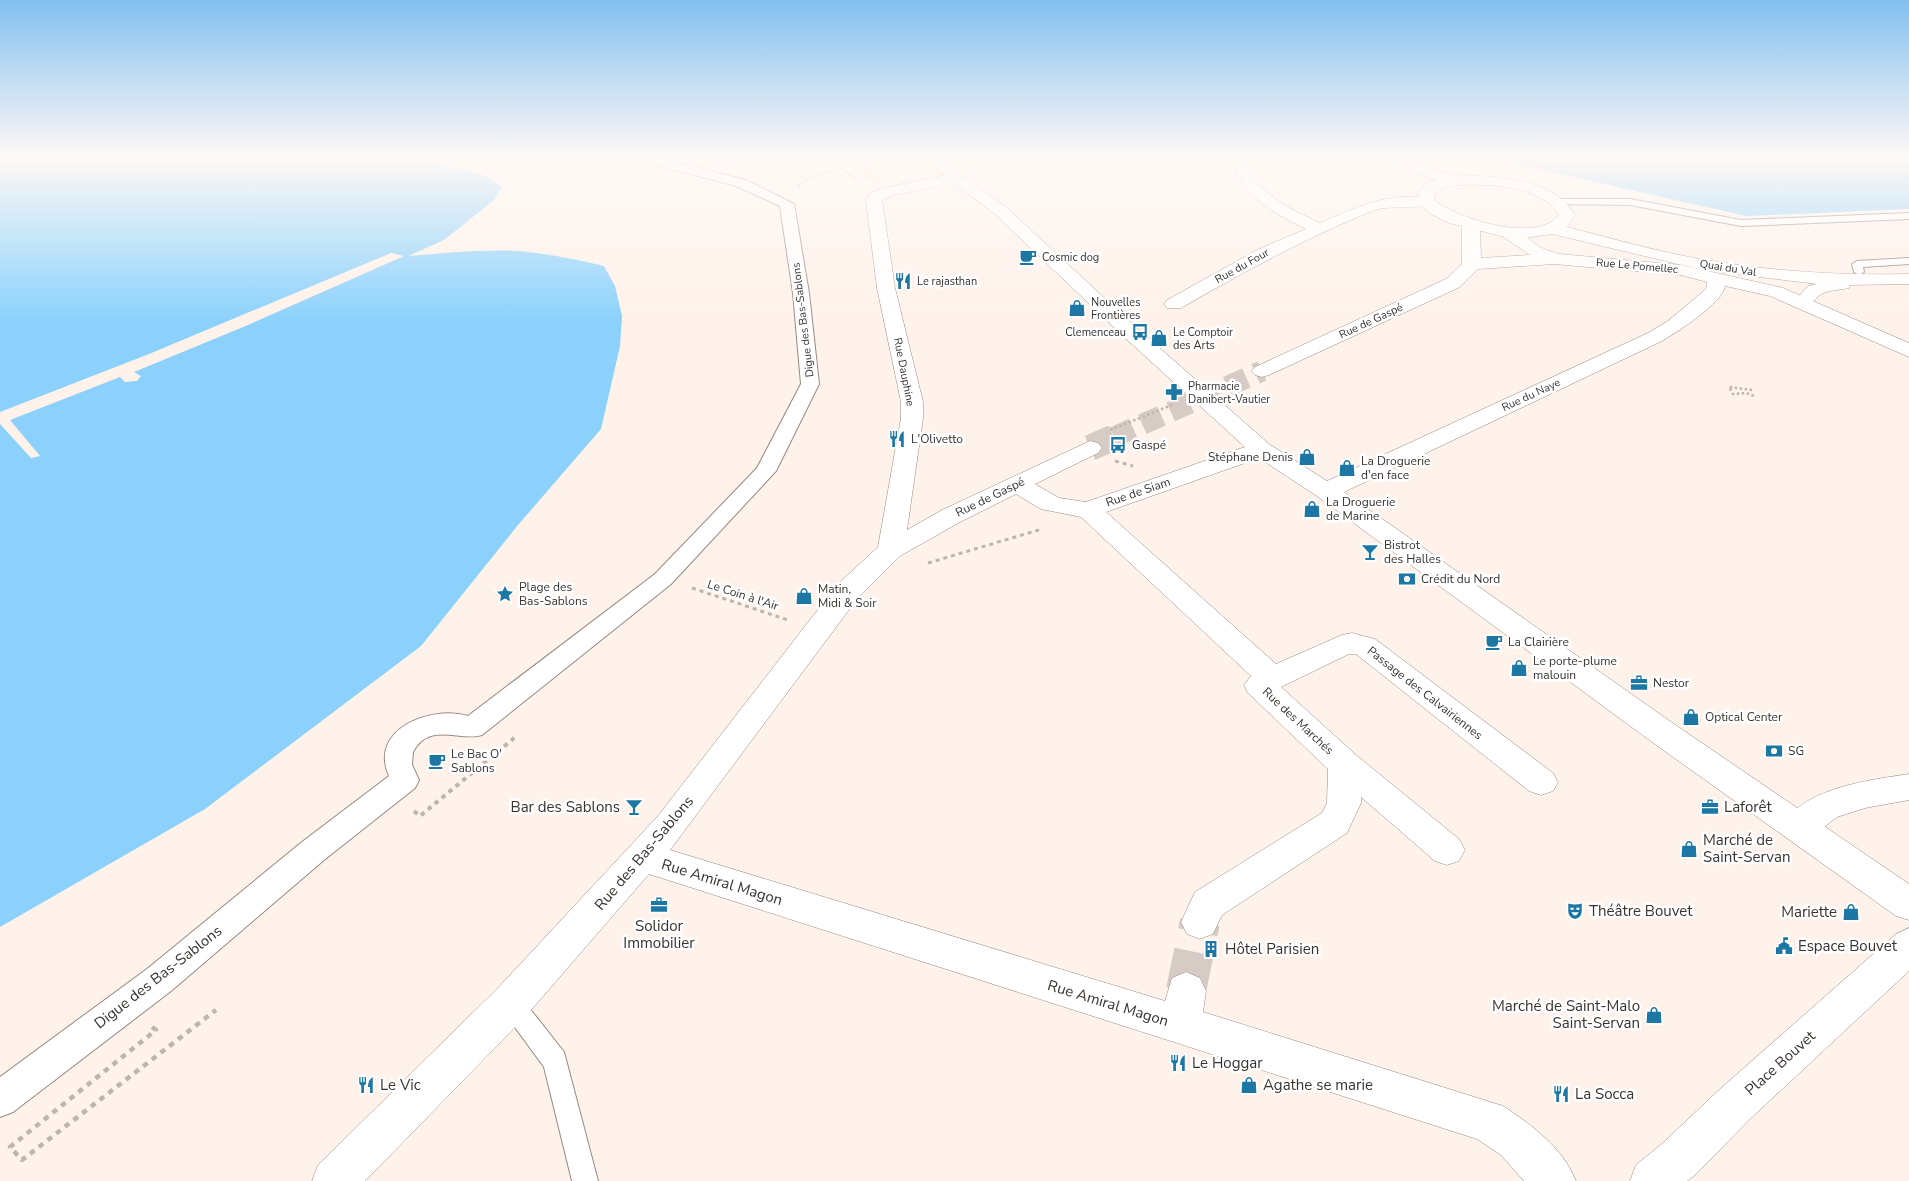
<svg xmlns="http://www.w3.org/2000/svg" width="1909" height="1181" viewBox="0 0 1909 1181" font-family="'Nunito Sans',sans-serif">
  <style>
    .green { fill: #ffdbc4 }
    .water { fill: #8bd1fc }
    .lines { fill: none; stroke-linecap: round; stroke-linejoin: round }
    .minor-tunnel-far2 { stroke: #d7ccc5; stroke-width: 21; stroke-dasharray: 21 10; stroke-linecap: butt }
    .minor-tunnel-far1 { stroke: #d7ccc5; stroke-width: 26; stroke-dasharray: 26 13; stroke-linecap: butt }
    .minor-tunnel { stroke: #d7ccc5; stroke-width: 40; stroke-dasharray: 40 20; stroke-linecap: butt }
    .service-casing { stroke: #958981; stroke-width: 2 }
    .pedestrian-casing { stroke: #958981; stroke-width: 2 }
    .minor-casing { stroke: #958981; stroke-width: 1 }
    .tertiary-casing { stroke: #958981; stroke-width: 1 }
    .secondary-casing { stroke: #958981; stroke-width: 1 }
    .path-far4 { stroke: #bfb5ae; stroke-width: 2; stroke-dasharray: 2.5 2.5; stroke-linecap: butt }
    .path-far3 { stroke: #bfb5ae; stroke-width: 2.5; stroke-dasharray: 2.5 2.5; stroke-linecap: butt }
    .path-far2 { stroke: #bfb5ae; stroke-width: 3; stroke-dasharray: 4 4; stroke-linecap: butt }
    .path-far1 { stroke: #bfb5ae; stroke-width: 4; stroke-dasharray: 4.5 4.5; stroke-linecap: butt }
    .path { stroke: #bfb5ae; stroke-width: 4.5; stroke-dasharray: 5.5 5.5; stroke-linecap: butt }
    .service { fill: #fff; fill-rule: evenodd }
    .pedestrian { fill: #fff; fill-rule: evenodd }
    .minor { fill: #fff; fill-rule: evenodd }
    .tertiary { fill: #fff; fill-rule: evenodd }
    .secondary { fill: #fff; fill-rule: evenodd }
    .labels { text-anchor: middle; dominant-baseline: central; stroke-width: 5; stroke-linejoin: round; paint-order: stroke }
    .far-poi-label { font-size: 11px; fill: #38332f; stroke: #fff; text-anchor: start }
    .far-street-label { font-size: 11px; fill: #38332f; stroke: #fff }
    .poi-label { font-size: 12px; fill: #38332f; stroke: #fff; text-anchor: start }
    .street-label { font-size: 12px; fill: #38332f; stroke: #fff }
    .near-poi-label { font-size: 15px; fill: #38332f; stroke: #fff; text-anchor: start }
    .near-street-label { font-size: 15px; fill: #38332f; stroke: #fff }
  </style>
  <rect width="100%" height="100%" fill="#fff2ea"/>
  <path class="green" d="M706 156H746L748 158 732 160V163L719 166Z
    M860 158 879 172 872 173 881 180 872 182 849 165 854 162 853 159Z"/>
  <path class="water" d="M0 156H404L481 174 502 187 494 200 444 240 408 256C445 253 483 249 520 251 549 254 576 259 604 266L615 286 622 316 620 346 601 429 518 525 421 646 205 809 0 927V424L31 458 40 456 10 420 120 377 125 382 137 381 141 376 134 372 248 325 404 256 391 253 149 354 0 412Z
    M1481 156H1909V209L1746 216Z"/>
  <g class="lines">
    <path class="minor-tunnel-far2" d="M1114 437 1262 371"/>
    <path class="minor-tunnel-far1" d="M1090 448 1117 436"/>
    <path class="minor-tunnel" d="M1186 991 1200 922"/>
    <g class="service-casing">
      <path id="service" d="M1557 199H1630L1741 220 1909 213V219L1741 226 1630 205 1554 204V200Z
        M1909 258V264L1863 267 1864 272 1859 275 1854 272 1852 264 1857 261Z
        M511 992 519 995 564 1052 598 1181H572L544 1067 503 1011 499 1003 503 995Z"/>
    </g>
    <g class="pedestrian-casing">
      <path id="pedestrian" d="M632 156H652L746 180 794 204 809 293 819 384 776 471 671 584 482 735C460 742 429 721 413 752L412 765 419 780 415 788 324 860 171 991 13 1112 0 1117V1077L147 969 302 842 389 776C368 729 431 705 468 716L655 574 757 468 801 384 793 293 780 206 736 186 634 159Z"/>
    </g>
    <g class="minor-casing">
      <path id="minor" d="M1230 156H1244C1258 195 1284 206 1320 223 1352 209 1381 195 1416 197 1423 197 1430 196 1434 202 1428 210 1388 205 1375 210 1307 237 1244 272 1181 308H1167L1164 304 1167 300 1259 249 1306 229C1271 212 1241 195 1230 156Z
        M956 173 961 175 1007 208 1138 329 1269 444 1327 481 1648 333 1668 321 1706 289 1707 282 1681 275 1554 264 1478 269 1460 287 1269 375 1262 377 1255 375 1251 371 1255 367 1446 279 1462 264V225L1464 221H1476L1480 231 1481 258 1530 255 1502 236 1500 232 1502 228C1517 225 1528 240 1540 247 1546 250 1553 252 1559 254L1681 265 1783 288 1909 343V357L1770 296 1725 286C1723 303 1677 332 1662 341L1344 492 1674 724 1909 884V920L1896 916 1652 742 1317 496 1259 458 1106 512 1276 664 1342 635 1352 633 1375 639 1553 773 1558 782 1553 791 1541 795 1529 791 1356 654H1349L1281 687 1356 755 1459 839 1465 850 1459 861 1447 865 1435 861 1361 797V803L1347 833 1222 915 1213 934 1200 939 1187 934 1181 922 1195 892 1322 813 1327 803 1328 769 1248 693 1244 685 1251 676 1081 517 1041 509 1016 494 960 522 900 556 857 599 670 850 1165 1001 1172 978 1186 972 1200 978 1206 991 1203 1012 1503 1106C1532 1125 1563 1148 1576 1181H1524L1501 1155 1477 1139 649 874 525 1017 365 1181H312L318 1165 497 989 658 816 837 585 878 547 901 418V402L877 288 866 200 872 192 883 188ZM953 183 995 214 1124 337 1245 447 1086 502 1059 498 1035 484 1098 453 1102 448 1098 443 1090 441 942 510 907 530 923 418V402L895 288 882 200 893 195Z
        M1909 928V971L1750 1119 1696 1174 1687 1181H1630L1636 1165 1664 1142 1720 1089 1896 934Z"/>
    </g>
    <g class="tertiary-casing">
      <path id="tertiary" d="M922 156H938L964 178 961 181H951Z
        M1909 774V800L1865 808 1837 817 1811 837 1799 841 1787 837 1782 827C1801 788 1870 780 1909 774Z"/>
    </g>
    <g class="secondary-casing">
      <path id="secondary" d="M1367 156C1400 156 1425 170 1457 176 1464 177 1472 175 1480 176 1514 178 1556 183 1575 215L1567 227C1602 236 1638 246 1674 254 1752 270 1830 276 1909 274V284L1850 285 1849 288C1840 290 1827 290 1820 295 1811 302 1810 309 1796 306L1794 302 1808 286 1817 284 1703 270 1552 234 1524 238 1501 236 1449 223 1431 214 1420 205 1418 193 1425 185 1436 180 1369 159ZM1459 185C1489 184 1541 185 1559 215 1537 244 1458 219 1434 200V194L1446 187Z"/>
    </g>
    <path class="path-far4" d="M825 156 858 181
      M833 161 860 156
      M798 186 804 181 840 167"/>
    <path class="path-far3" d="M1752 390 1729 387 1733 394 1746 393 1754 396
      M1110 430 1172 405"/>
    <path class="path-far2" d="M1115 461 1133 466
      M928 563 1042 529
      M692 588 788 620"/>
    <path class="path-far1" d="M480 767 497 773
      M414 811 420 816 513 739 509 736"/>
    <path class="path" d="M152 1027 156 1030 10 1147 22 1160 216 1010"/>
    <use href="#service" class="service"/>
    <use href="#pedestrian" class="pedestrian"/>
    <use href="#minor" class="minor"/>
    <use href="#tertiary" class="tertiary"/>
    <use href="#secondary" class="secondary"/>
  </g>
  <linearGradient id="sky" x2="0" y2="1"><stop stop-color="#83c0f0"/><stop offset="0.49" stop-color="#fff9f6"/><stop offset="1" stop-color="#fff9f6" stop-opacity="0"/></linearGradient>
  <rect width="1909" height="321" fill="url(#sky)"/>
  <defs>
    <g id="cafe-bare" transform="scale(1.35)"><path d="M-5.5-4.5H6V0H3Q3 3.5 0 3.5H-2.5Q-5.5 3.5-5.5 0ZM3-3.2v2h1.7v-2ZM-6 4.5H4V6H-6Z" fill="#1c77a5" stroke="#fff" stroke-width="2.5" paint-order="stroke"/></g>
    <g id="restaurant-bare" transform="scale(1.35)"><path d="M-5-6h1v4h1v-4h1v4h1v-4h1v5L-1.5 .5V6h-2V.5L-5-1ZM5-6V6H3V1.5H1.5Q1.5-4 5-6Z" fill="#1c77a5" stroke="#fff" stroke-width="2.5" paint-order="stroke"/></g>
    <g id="shop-bare" transform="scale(1.35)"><path d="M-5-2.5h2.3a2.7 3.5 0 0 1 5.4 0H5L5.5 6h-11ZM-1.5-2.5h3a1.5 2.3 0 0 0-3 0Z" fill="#1c77a5" stroke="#fff" stroke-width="2.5" paint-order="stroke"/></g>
    <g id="bus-bare" transform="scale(1.35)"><path d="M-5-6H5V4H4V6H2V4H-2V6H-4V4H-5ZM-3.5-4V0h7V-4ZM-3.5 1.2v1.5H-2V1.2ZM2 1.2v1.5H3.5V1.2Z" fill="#1c77a5" stroke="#fff" stroke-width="2.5" paint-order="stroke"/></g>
    <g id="pharmacy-bare" transform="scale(1.35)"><path d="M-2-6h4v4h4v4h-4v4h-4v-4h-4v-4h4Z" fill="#1c77a5" stroke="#fff" stroke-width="2.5" paint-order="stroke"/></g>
    <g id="bar-bare" transform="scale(1.35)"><path d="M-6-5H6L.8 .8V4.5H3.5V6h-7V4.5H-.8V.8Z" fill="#1c77a5" stroke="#fff" stroke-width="2.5" paint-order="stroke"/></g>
    <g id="bank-bare" transform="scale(1.35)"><path d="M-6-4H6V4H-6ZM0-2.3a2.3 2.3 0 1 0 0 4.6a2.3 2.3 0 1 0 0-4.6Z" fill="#1c77a5" stroke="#fff" stroke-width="2.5" paint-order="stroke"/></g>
    <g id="sight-bare" transform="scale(1.35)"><path d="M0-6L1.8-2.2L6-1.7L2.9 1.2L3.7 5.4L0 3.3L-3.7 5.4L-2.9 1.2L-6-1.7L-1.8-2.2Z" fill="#1c77a5" stroke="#fff" stroke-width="2.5" paint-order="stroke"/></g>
    <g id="office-bare" transform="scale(1.35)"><path d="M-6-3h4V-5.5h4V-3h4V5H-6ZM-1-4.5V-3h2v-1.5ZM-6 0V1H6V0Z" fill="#1c77a5" stroke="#fff" stroke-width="2.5" paint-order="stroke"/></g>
    <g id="theatre-bare" transform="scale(1.35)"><path d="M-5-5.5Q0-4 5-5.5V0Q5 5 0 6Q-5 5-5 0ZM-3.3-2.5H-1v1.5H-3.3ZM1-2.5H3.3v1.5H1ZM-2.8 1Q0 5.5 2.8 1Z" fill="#1c77a5" stroke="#fff" stroke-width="2.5" paint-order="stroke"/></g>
    <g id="civic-bare" transform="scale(1.35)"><path d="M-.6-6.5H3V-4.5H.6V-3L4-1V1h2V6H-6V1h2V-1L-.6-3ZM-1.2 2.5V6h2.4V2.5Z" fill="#1c77a5" stroke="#fff" stroke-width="2.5" paint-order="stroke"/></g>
    <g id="building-bare" transform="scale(1.35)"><path d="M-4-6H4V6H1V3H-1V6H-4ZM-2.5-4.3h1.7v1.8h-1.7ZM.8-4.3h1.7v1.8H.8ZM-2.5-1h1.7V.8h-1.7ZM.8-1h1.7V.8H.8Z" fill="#1c77a5" stroke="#fff" stroke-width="2.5" paint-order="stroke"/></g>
  </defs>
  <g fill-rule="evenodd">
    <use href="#cafe-bare" x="1028" y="257"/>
    <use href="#restaurant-bare" x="903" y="281"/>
    <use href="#shop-bare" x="1077" y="308"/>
    <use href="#bus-bare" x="1140" y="332"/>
    <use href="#shop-bare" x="1159" y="338"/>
    <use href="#pharmacy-bare" x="1174" y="392"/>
    <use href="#restaurant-bare" x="897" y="439"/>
    <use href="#bus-bare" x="1118" y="445"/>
    <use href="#shop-bare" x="1307" y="457"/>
    <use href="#shop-bare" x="1347" y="468"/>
    <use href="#shop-bare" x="1312" y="509"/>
    <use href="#bar-bare" x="1370" y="552"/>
    <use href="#bank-bare" x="1407" y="579"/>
    <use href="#sight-bare" x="505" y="594"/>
    <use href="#shop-bare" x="804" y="596"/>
    <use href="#cafe-bare" x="1494" y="642"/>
    <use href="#shop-bare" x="1519" y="668"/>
    <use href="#office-bare" x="1639" y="683"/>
    <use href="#shop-bare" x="1691" y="717"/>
    <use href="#bank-bare" x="1774" y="751"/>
    <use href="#cafe-bare" x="437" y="761"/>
    <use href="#bar-bare" x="634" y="807"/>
    <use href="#office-bare" x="1710" y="807"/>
    <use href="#shop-bare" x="1689" y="849"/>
    <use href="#office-bare" x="659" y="905"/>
    <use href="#theatre-bare" x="1575" y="911"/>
    <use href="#shop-bare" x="1851" y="912"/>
    <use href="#civic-bare" x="1784" y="946"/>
    <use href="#building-bare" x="1211" y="949"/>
    <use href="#shop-bare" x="1654" y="1015"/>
    <use href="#restaurant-bare" x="1178" y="1063"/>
    <use href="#restaurant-bare" x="366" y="1085"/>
    <use href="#shop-bare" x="1249" y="1085"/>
    <use href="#restaurant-bare" x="1561" y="1094"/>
  </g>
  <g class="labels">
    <g class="far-poi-label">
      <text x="1042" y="257">Cosmic dog</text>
      <text x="917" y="281">Le rajasthan</text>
      <text x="1091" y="302">Nouvelles<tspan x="1091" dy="13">Frontières</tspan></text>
      <text x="1126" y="332" text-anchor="end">Clemenceau</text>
      <text x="1173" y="332">Le Comptoir<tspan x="1173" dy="13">des Arts</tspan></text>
      <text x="1188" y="386">Pharmacie<tspan x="1188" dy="13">Danibert-Vautier</tspan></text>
    </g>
    <g class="far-street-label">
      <text transform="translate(1242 266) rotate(-29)">Rue du Four</text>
      <text transform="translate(1637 266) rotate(5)">Rue Le Pomellec</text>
      <text transform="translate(1728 268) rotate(9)">Quai du Val</text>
      <text transform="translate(803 320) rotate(-97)">Digue des Bas-Sablons</text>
      <text transform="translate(1371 321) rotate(-25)">Rue de Gaspé</text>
      <text transform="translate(904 372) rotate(79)">Rue Dauphine</text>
      <text transform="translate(1531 395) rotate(-25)">Rue du Naye</text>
    </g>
    <g class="poi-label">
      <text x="911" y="439">L'Olivetto</text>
      <text x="1132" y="445">Gaspé</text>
      <text x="1293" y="457" text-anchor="end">Stéphane Denis</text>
      <text x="1361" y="461">La Droguerie<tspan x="1361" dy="14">d'en face</tspan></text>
      <text x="1326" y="502">La Droguerie<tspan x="1326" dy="14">de Marine</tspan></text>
      <text x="1384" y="545">Bistrot<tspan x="1384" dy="14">des Halles</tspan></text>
      <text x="1421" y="579">Crédit du Nord</text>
      <text x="519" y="587">Plage des<tspan x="519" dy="14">Bas-Sablons</tspan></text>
      <text x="818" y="589">Matin,<tspan x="818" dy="14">Midi &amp; Soir</tspan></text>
      <text x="1508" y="642">La Clairière</text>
      <text x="1533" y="661">Le porte-plume<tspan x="1533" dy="14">malouin</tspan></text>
      <text x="1653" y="683">Nestor</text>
      <text x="1705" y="717">Optical Center</text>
      <text x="1788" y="751">SG</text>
      <text x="451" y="754">Le Bac O'<tspan x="451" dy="14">Sablons</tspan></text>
    </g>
    <g class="street-label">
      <text transform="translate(1138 492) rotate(-19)">Rue de Siam</text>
      <text transform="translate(990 497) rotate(-26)">Rue de Gaspé</text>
      <text transform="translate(743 595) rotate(18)">Le Coin à l'Air</text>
      <text transform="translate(1425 693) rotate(38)">Passage des Calvairiennes</text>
      <text transform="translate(1298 721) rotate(43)">Rue des Marchés</text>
    </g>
    <g class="near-poi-label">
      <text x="620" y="807" text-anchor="end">Bar des Sablons</text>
      <text x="1724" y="807">Laforêt</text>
      <text x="1703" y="840">Marché de<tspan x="1703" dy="17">Saint-Servan</tspan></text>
      <text x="1589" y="911">Théâtre Bouvet</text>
      <text x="1837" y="912" text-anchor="end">Mariette</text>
      <text x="659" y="926" text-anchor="middle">Solidor<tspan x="659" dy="17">Immobilier</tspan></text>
      <text x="1798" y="946">Espace Bouvet</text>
      <text x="1225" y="949">Hôtel Parisien</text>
      <text x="1640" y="1006" text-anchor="end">Marché de Saint-Malo<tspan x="1640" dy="17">Saint-Servan</tspan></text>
      <text x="1192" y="1063">Le Hoggar</text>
      <text x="380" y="1085">Le Vic</text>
      <text x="1263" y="1085">Agathe se marie</text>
      <text x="1575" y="1094">La Socca</text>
    </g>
    <g class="near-street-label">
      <text transform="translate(644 853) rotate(-50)">Rue des Bas-Sablons</text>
      <text transform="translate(722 882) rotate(17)">Rue Amiral Magon</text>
      <text transform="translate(158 977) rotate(-38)">Digue des Bas-Sablons</text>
      <text transform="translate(1108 1003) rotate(17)">Rue Amiral Magon</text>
      <text transform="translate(1780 1063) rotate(-42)">Place Bouvet</text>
    </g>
  </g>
</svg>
